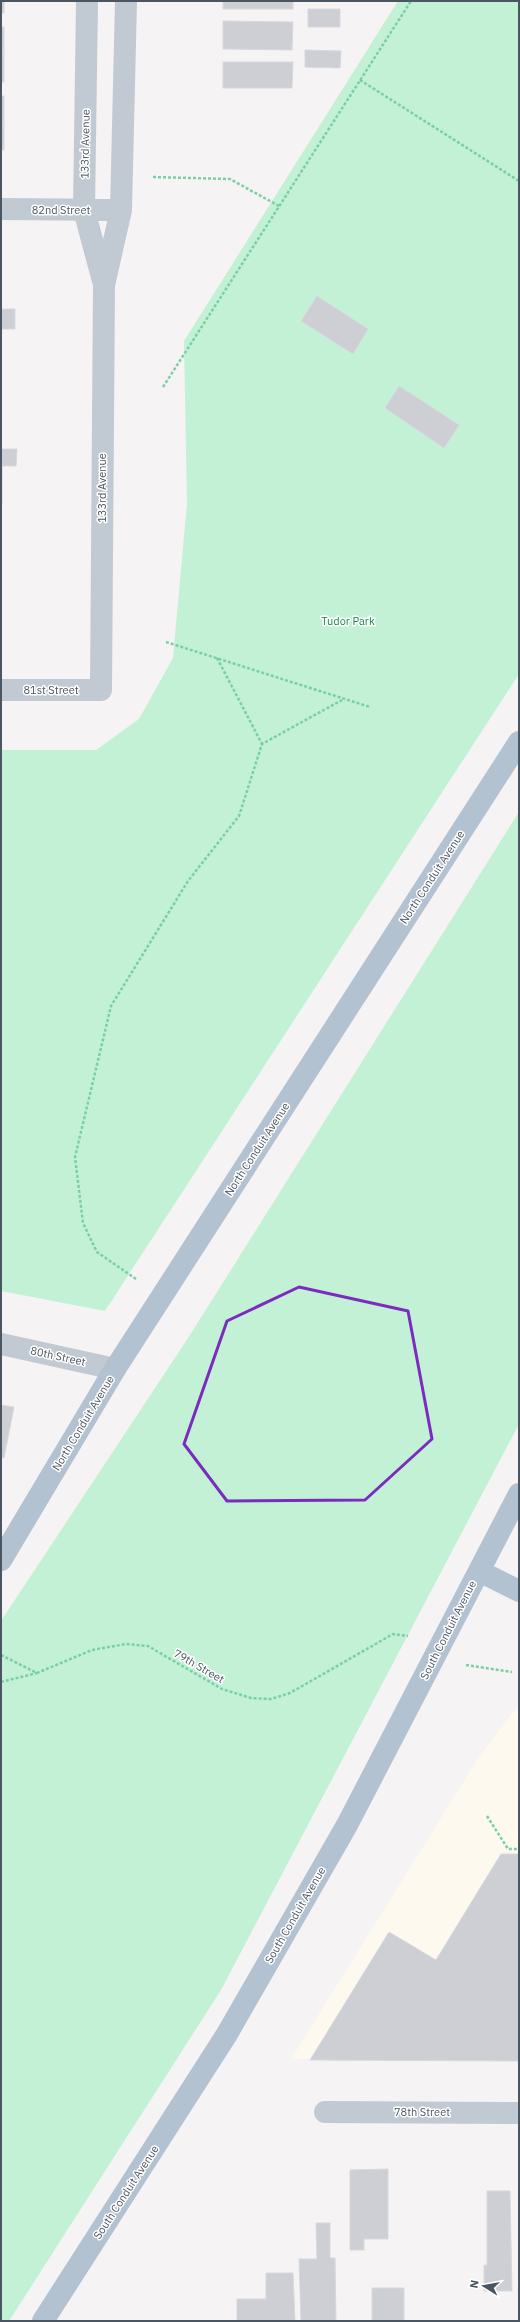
<svg xmlns="http://www.w3.org/2000/svg" width="520" height="2322" viewBox="0 0 520 2322" font-family="'IBM Plex Sans',sans-serif">
  <style>
    .commercial { fill: #fdf9ef }
    .green { fill: #c3f1d5 }
    .building { fill: #cdcfd5; stroke: #d7d9de }
    .lines { fill: none; stroke-linecap: round; stroke-linejoin: round }
    .path { stroke: #7ad0a6; stroke-width: 2.5; stroke-dasharray: 3 2; stroke-linecap: butt }
    .street { stroke: #c1cad2; stroke-width: 22 }
    .primary { stroke: #b3c2d1; stroke-width: 22 }
    .marked { fill: none; stroke: #7b2cbf; stroke-width: 3; stroke-linejoin: round }
    .labels { text-anchor: middle; dominant-baseline: central; stroke-width: 3; stroke-linejoin: round; paint-order: stroke }
    .street-label { font-size: 11px; fill: #4a5661; stroke: #fff }
    .park-label { font-size: 11px; fill: #17864f; stroke: #fff }
  </style>
  <rect width="100%" height="100%" fill="#f5f3f3"/>
  <path class="commercial" d="M519 1704V2061L291 2059 477 1760Z"/>
  <path class="green" d="M398 1H519V674L105 1311 1 1291V750H96L139 719 173 658 187 504 184 341Z
    M519 812V1424L221 1990 9 2321H1V1621L190 1335Z"/>
  <path class="building" d="M1 1H4V13H1Z
    M223 1H293V9H223Z
    M308 9H340V27H308Z
    M223 21 293 22 292 50 223 49Z
    M1 27H4V54H1Z
    M305 50 341 51 340 68 305 67Z
    M1 54H4V82H1Z
    M223 62H293L292 88H223Z
    M1 96H4V123H1Z
    M1 123H4V150H1Z
    M317 296 368 329 353 354 301 321Z
    M1 309H15V329H1Z
    M399 386 459 425 444 448 385 408Z
    M1 449H17L16 466H2V476Z
    M1 476H2V504H1Z
    M1 1405 14 1407 4 1458 1 1457Z
    M501 1854H519V2061L310 2060 389 1932 436 1960Z
    M388 2169V2239H364V2250H350V2170Z
    M487 2191H510L512 2291H484V2265H487Z
    M316 2223H330V2258H335L336 2321H301L299 2259H317Z
    M266 2273H293L295 2321H237V2299H266Z
    M372 2288H404V2321H372Z"/>
  <g class="lines">
    <path class="path" d="M360 80 519 181
      M153 177 230 179 279 206
      M163 387 411 1
      M166 642 370 707
      M217 658 262 744
      M136 1279 97 1252 83 1223 75 1157 111 1006 188 881 239 816 262 744 342 700
      M1 1655 37 1673 92 1650 126 1644 148 1646 222 1689 251 1698 271 1699 290 1693 393 1634 408 1636
      M466 1665 512 1672
      M1 1682 37 1673
      M487 1816 508 1849H519"/>
    <path class="street" d="M87 1 84 210 103 281
      M1 209 121 210
      M1 690H101L104 285 121 210 126 1
      M1 1344 115 1369
      M325 2112 519 2113"/>
    <path class="primary" d="M1 1560 115 1369 519 742
      M479 1571 519 1591
      M43 2321 227 2034 347 1825 519 1494"/>
  </g>
  <path class="marked" d="M299 1287 408 1311 432 1439 365 1500 227 1501 184 1444 227 1321Z"/>
  <g class="labels">
    <g class="street-label">
      <text transform="translate(85 144) rotate(-89)">133rd Avenue</text>
      <text x="61" y="210">82nd Street</text>
      <text transform="translate(102 488) rotate(-90)">133rd Avenue</text>
      <text x="51" y="690">81st Street</text>
      <text transform="translate(432 877) rotate(-57)">North Conduit Avenue</text>
      <text transform="translate(257 1149) rotate(-57)">North Conduit Avenue</text>
      <text transform="translate(58 1356) rotate(12)">80th Street</text>
      <text transform="translate(83 1423) rotate(-59)">North Conduit Avenue</text>
      <text transform="translate(448 1630) rotate(-63)">South Conduit Avenue</text>
      <text transform="translate(199 1666) rotate(30)">79th Street</text>
      <text transform="translate(295 1915) rotate(-60)">South Conduit Avenue</text>
      <text x="422" y="2112">78th Street</text>
      <text transform="translate(126 2192) rotate(-57)">South Conduit Avenue</text>
    </g>
    <g class="park-label">
      <text x="348" y="621">Tudor Park</text>
    </g>
  </g>
  <rect width="520" height="2322" fill="none" stroke="#4a5661" stroke-width="4"/>
  <g transform="translate(484 2286) rotate(281)" stroke="#ffffff" stroke-width="3" paint-order="stroke">
  <path d="M0-3L7 15L0 10L-7 15Z" fill="#4a5661"/>
  <text y="-6" font-size="11" font-weight="bold" text-anchor="middle" fill="#4a5661">N</text>
  </g>
</svg>
